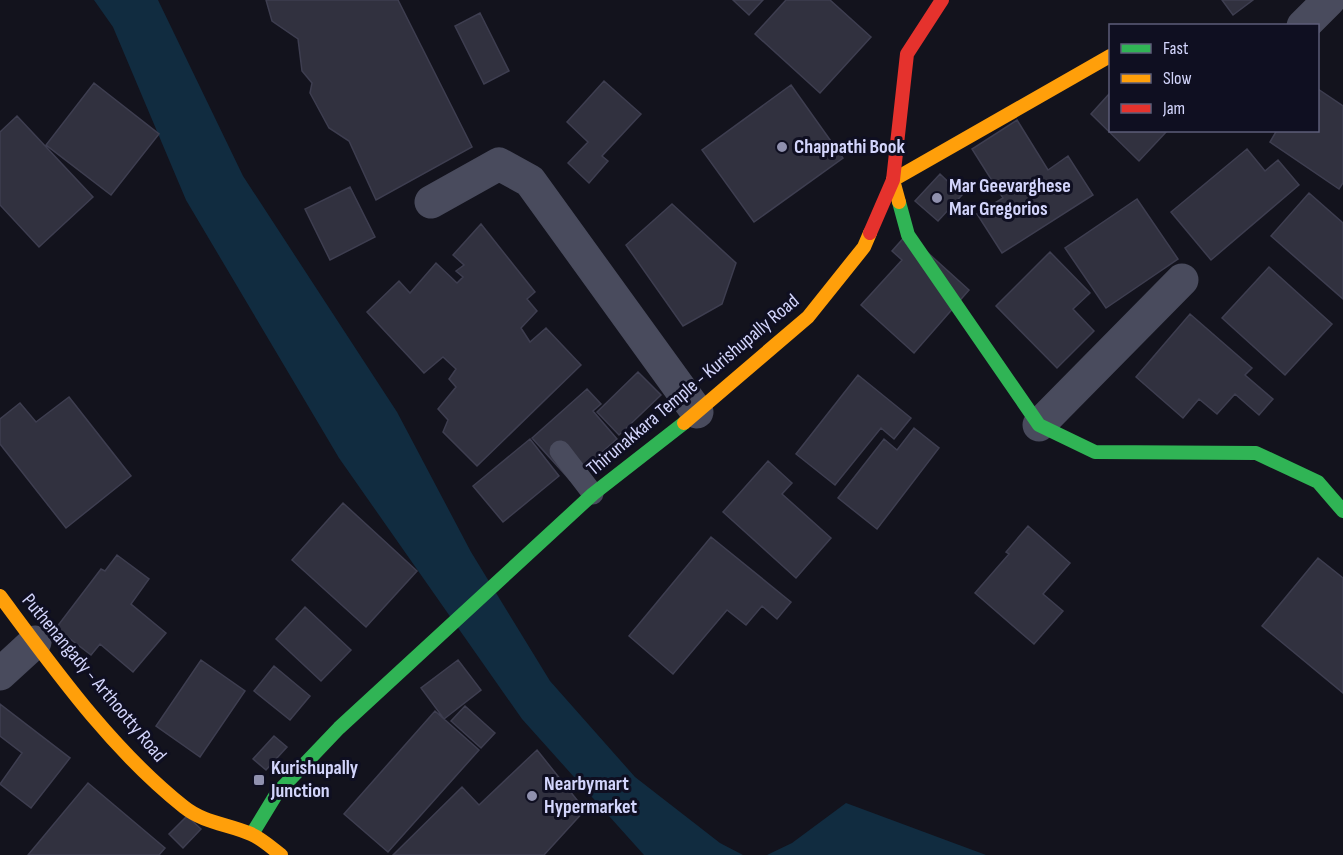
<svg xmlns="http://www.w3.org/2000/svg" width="1343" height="855" viewBox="0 0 1343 855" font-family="'Sofia Sans Condensed',sans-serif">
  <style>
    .water { fill: #112c40 }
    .building { fill: #31313f; stroke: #3e3e50; stroke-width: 1.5 }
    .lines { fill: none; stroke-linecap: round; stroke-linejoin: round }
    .lane { stroke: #494b5d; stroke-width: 21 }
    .street { stroke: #494b5d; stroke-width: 33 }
    .fast { stroke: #30b455; stroke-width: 14 }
    .slow { stroke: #ff9f0a; stroke-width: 14 }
    .jam { stroke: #e5322d; stroke-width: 14 }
    .poi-dot { fill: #9091ae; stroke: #0f0f21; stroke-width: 2 }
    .labels { text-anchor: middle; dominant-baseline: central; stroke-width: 6; stroke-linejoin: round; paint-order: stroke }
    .poi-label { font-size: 20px; font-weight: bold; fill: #d3d5fc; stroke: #0f0f21; text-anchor: start }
    .street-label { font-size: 20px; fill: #d3d5fc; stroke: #0f0f21 }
  </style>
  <rect width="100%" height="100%" fill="#13131d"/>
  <path class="water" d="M94 0H158L243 176 397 412 471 552 550 681 635 777 720 843 743 855H644L522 719 339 458 186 200 113 27Z
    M846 803 986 855H767L792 843Z"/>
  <path class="building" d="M266 0H398L472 147 376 200 349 141 329 128 310 93 312 83 302 71 298 39 272 21Z
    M733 0H763L749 15Z
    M786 0H830L871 37 820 93 755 34Z
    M1222 0H1253L1233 15Z
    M480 13 509 71 484 84 455 26Z
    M604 81 641 114 602 156 608 161 589 183 568 163 588 142 567 122Z
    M94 83 159 134 111 195 46 145Z
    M791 85 843 158 754 222 702 150Z
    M1318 89 1343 106V183L1339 189 1270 142 1277 130H1318Z
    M1110 93V130H1168L1139 161 1091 114Z
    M17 116 93 197 39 247 0 205V132Z
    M1017 120 1048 170 1068 156 1093 195 1002 253 977 214 1003 198 972 149Z
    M1247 149 1265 171 1278 160 1299 185 1211 260 1171 212Z
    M940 174 962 195 938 221 915 201Z
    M350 187 375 237 330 260 305 209Z
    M1309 193 1343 223V299L1271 236Z
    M1137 199 1178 259 1106 308 1065 248Z
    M672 204 736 263 722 304 683 326 626 245Z
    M481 224 535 292 527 299 537 311 521 328 530 342 546 328 581 365 477 466 443 432 448 420 438 409 456 387 449 379 456 369 443 357 424 373 367 312 399 281 410 293 436 263 457 283 463 277 456 271 464 265 453 255Z
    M907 234 969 290 914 353 861 305 902 260 892 251Z
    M1050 252 1090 293 1073 309 1094 331 1057 368 996 306Z
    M1269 267 1332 324 1285 375 1222 318Z
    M1190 314 1252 368 1245 375 1273 399 1259 415 1235 394 1217 414 1199 399 1183 418 1136 377Z
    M638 372 661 395 619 435 597 412Z
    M858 375 911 418 894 439 881 428 835 485 796 454Z
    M587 389 601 404 593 411 617 439 570 480 532 438Z
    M69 397 131 476 66 528 0 444V419L20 403 36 422Z
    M914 428 939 448 877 529 838 498 884 439 897 450Z
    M530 439 559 476 503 522 473 486Z
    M768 461 792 483 782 494 831 538 796 578 723 512Z
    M343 503 417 571 366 627 292 560Z
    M1028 526 1070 563 1043 594 1063 611 1034 644 975 593 1009 554 1006 552Z
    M711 537 791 602 777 619 762 606 746 625 727 610 673 674 629 636Z
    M117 555 149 579 131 604 166 633 133 672 100 644 91 655 56 628 101 569 105 571Z
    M1318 558 1343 578V693L1262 626Z
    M305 607 351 650 321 681 276 639Z
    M201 660 245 691 200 757 156 726Z
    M458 660 481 690 444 719 421 688Z
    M274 666 310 696 290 720 254 691Z
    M0 704 70 758 31 808 0 784 22 753 0 736Z
    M465 706 495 733 481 748 451 721Z
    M435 711 479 750 388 852 344 814Z
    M274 736 287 747 266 770 253 759Z
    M537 750 585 810 544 855H393L462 787 479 805Z
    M88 783 165 848 159 855H28Z
    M187 816 201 829 183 848 169 834Z"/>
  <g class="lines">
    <path class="lane" d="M560 451 593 494"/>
    <path class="street" d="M1303 26 1329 0
      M431 202 499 164 530 181 697 412
      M1039 425 1182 280
      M0 674 35 642"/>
    <path class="fast" d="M899 202 908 235 1039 425 1095 452 1256 453 1318 482 1343 511
      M252 834 277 793 339 728 593 494 684 423"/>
    <path class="slow" d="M899 202 893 180 1110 56
      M684 423 808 317 864 247 870 233
      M0 596C55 670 111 749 184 807 204 823 228 824 251 834 262 839 272 848 281 855"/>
    <path class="jam" d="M870 233 893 180 907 54 942 0"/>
  </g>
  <g class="poi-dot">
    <circle cx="782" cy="147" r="6"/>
    <circle cx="937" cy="198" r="6"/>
    <rect x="253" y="774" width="12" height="12" rx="3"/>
    <circle cx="532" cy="796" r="6"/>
  </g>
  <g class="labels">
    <g class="poi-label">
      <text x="794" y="147">Chappathi Book</text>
      <text x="949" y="186">Mar Geevarghese<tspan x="949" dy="23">Mar Gregorios</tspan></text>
      <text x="271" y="768">Kurishupally<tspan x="271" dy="23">Junction</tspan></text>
      <text x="544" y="784">Nearbymart<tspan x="544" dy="23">Hypermarket</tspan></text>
    </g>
    <g class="street-label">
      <text transform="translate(693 385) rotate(-40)">Thirunakkara Temple - Kurishupally Road</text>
      <text transform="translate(94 678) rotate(50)">Puthenangady - Arthootty Road</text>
    </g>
  </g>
  <rect x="1109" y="24" width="210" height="108" fill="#0f0f21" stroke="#5d5e79" stroke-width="1.5"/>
  <rect x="1121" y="44" width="30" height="9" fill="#30b455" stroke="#5d5e79" stroke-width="1.5"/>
  <text x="1163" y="54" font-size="18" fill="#d3d5fc">Fast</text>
  <rect x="1121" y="74" width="30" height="9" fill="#ff9f0a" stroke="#5d5e79" stroke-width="1.5"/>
  <text x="1163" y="84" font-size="18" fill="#d3d5fc">Slow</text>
  <rect x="1121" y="104" width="30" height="9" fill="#e5322d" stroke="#5d5e79" stroke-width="1.5"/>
  <text x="1163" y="114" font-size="18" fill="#d3d5fc">Jam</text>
</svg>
